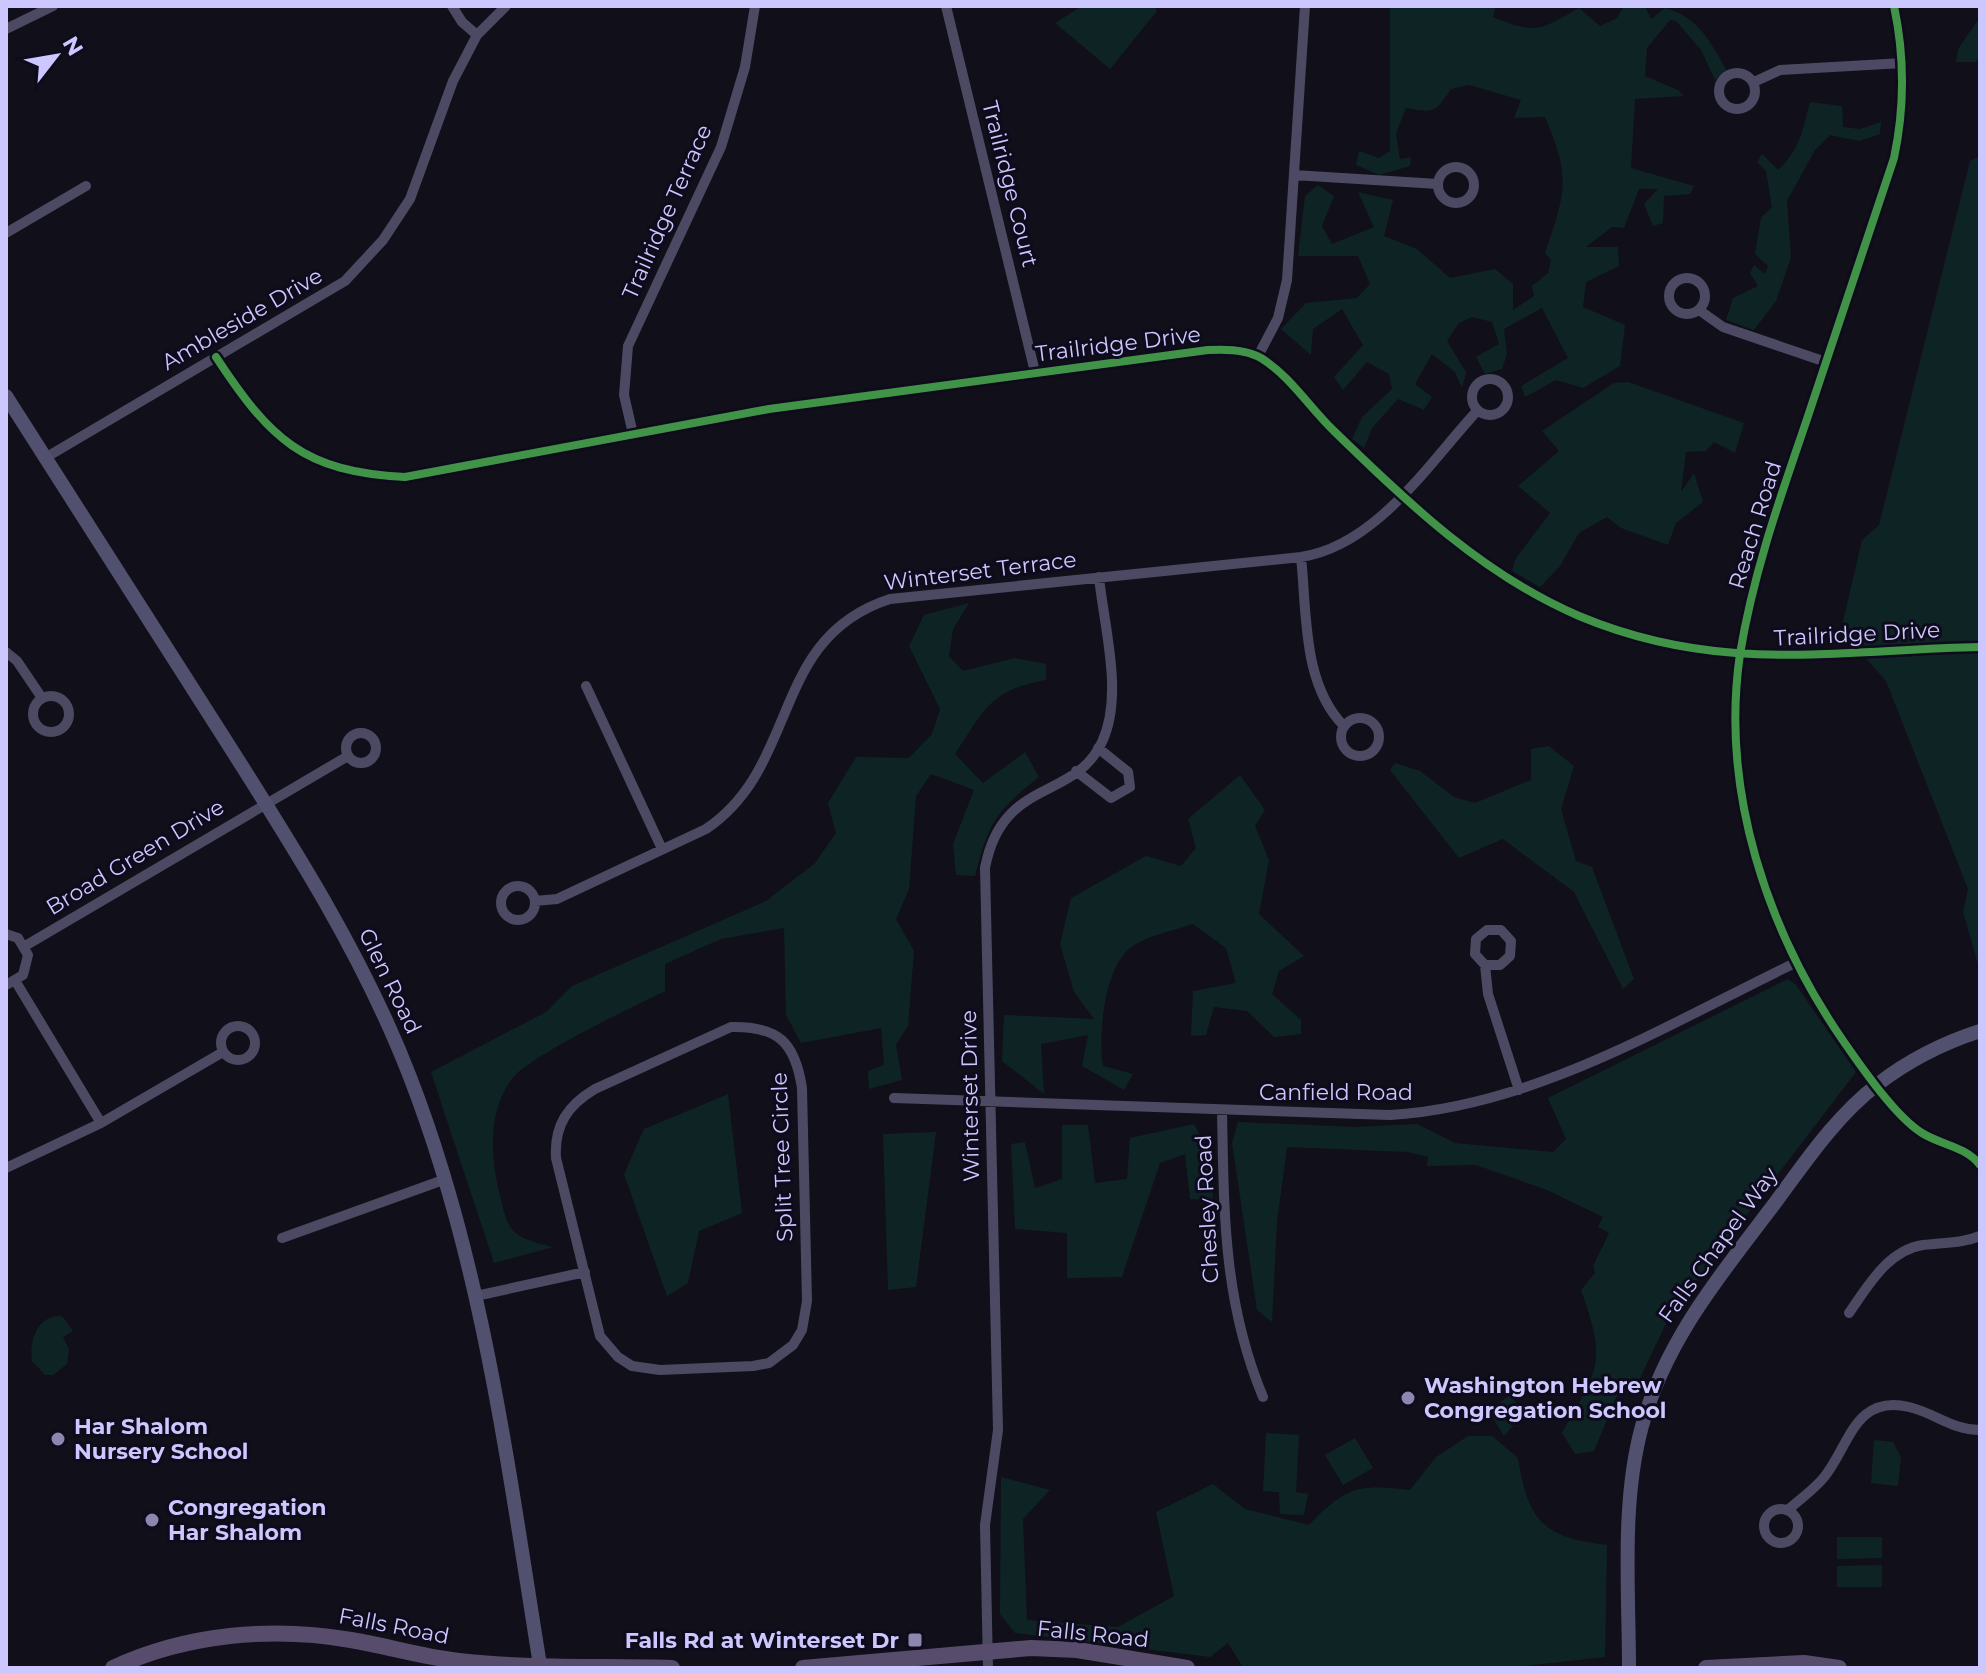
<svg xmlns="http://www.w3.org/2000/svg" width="1986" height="1674" viewBox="0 0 1986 1674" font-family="Montserrat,sans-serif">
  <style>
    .green { fill: #0e2424 }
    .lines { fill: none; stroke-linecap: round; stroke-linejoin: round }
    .street { stroke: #4b4a62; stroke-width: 10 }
    .secondary { stroke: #51506e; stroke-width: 14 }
    .primary { stroke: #584c6c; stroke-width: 16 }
    .cycleway-casing { stroke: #0e0b1d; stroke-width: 13 }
    .cycleway { stroke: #419447; stroke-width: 8 }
    .poi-dot { fill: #8b87ae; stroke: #0e0b1d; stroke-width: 3 }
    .labels { text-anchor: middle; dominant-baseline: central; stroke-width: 6; stroke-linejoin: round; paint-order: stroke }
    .street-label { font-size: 22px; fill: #cdc7ff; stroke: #0e0b1d }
    .poi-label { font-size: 22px; font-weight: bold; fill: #cdc7ff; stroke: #0e0b1d; text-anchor: start }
  </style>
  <rect width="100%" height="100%" fill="#110f19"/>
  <path class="green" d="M1082 6H1155L1157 11 1110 69 1055 23Z
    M1390 6H1496L1493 17C1535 35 1541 30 1579 8L1600 26 1617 18 1624 6H1645L1651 19 1665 8C1698 16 1711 43 1727 71L1715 80 1701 50 1676 21 1670 20 1647 48 1645 76 1678 90 1684 96 1635 99 1631 168 1694 186 1690 194 1664 196 1663 223 1653 226 1644 204 1658 189H1639L1624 228 1612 227 1586 247H1618L1619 266 1586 282 1583 307 1625 325 1620 366 1583 388 1556 380 1525 397 1521 386 1568 358 1542 308 1504 329 1507 354 1502 369 1485 374 1476 357 1499 344 1492 322 1472 317 1459 323 1447 341 1466 372 1462 388 1455 372 1432 354 1415 384 1432 397 1424 410 1398 399 1372 428 1364 448 1352 439 1362 417 1392 389 1389 374 1367 362 1343 390 1334 377 1363 345 1342 309 1313 329 1311 355 1281 329 1306 303 1357 298 1370 284 1358 256H1298L1305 196 1318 185 1334 196 1322 226 1332 244 1374 227 1358 192 1393 200 1384 236 1417 249 1450 278 1495 269 1513 284V310L1534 296 1532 286 1548 273 1551 260 1545 253C1566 191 1571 178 1545 117L1514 118 1521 100 1469 85 1451 89C1435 113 1434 113 1406 108L1396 133 1400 159 1411 157 1410 166 1379 175 1356 165 1359 151 1379 158 1390 151Z
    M1980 17V56L1976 62H1956L1958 49Z
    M1810 102 1842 106 1843 127 1860 129 1881 122 1880 134 1859 141 1830 135 1815 150 1787 201 1791 257 1776 301 1754 330 1726 320 1733 298 1758 286 1750 273 1754 265 1765 274 1768 266 1755 254 1761 218 1772 207 1766 171 1757 162 1762 154 1778 170C1800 150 1803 129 1810 102Z
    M1980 156V971L1963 912 1968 889 1886 681 1841 630 1862 540 1879 525 1970 161Z
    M1628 382 1744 423 1735 453 1714 442 1706 451 1686 452 1681 492 1694 473 1703 502 1676 523 1668 545 1621 528 1607 517 1579 533 1560 566 1540 587 1512 571 1516 558 1550 513 1518 486 1559 451 1542 431 1614 383Z
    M969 603 953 629 949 656 963 671 1015 658 1046 664V680C991 689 984 710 955 754L983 783 1025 752 1039 777C995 812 989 822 975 876L956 875 953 844 974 790 931 774 916 796 909 889 896 919 914 951 908 1026 896 1045 902 1080 869 1089 868 1071 884 1065 881 1028 801 1043 786 1015 784 928 721 939 665 964V991C635 1006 526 1057 511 1080 489 1111 490 1151 498 1187 508 1230 507 1236 553 1247L494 1263 431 1072 546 1012 572 986 766 901 815 863 836 833 828 803 856 757 909 758 932 734 940 709 909 646 924 615Z
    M1549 746 1574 766 1561 809 1576 861 1592 867 1634 979 1623 989 1574 892 1503 839 1459 858 1390 770 1395 763 1420 771 1454 797 1475 803 1531 780V749Z
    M1240 775 1265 810 1255 826 1269 860 1259 914 1304 956 1279 971 1272 994 1301 1020V1034L1274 1037 1247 1011 1214 1007 1206 1035 1191 1036 1193 991 1236 983 1226 948 1193 924C1175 930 1151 935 1134 945 1104 963 1098 1035 1103 1066L1133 1074 1124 1090 1082 1066 1088 1035 1041 1044 1044 1094 1002 1061 1004 1015 1094 1019 1074 992 1060 944 1071 898 1146 856 1181 866 1196 848 1188 819Z
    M1788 979 1796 985 1856 1072 1670 1315 1634 1391 1617 1396 1594 1451 1575 1454 1562 1433C1599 1367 1607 1363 1581 1290L1595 1273 1593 1266 1609 1233 1598 1227 1603 1217 1547 1190 1476 1165 1427 1166 1428 1157 1408 1152 1287 1147 1277 1222 1272 1322 1257 1310 1232 1143 1238 1122 1356 1127 1417 1124 1455 1143 1553 1152 1566 1139 1548 1098Z
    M728 1094 742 1213 699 1231 688 1283 667 1296 624 1174 644 1129Z
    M1194 1124 1209 1153 1213 1200 1190 1199 1185 1154 1160 1163 1122 1277 1067 1278V1233L1015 1229 1011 1144 1025 1142 1035 1188 1062 1179V1125H1088L1095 1183 1127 1179 1130 1138Z
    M936 1132 916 1287 888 1290 883 1134Z
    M62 1316 73 1331 63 1337 69 1349 67 1364 53 1375H45L32 1361C29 1339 38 1315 62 1316Z
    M1511 1395 1523 1414 1504 1436 1488 1410Z
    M1266 1433 1299 1435 1296 1492 1308 1494 1304 1515 1280 1514 1279 1492 1263 1491Z
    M1468 1436H1492L1518 1458C1528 1522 1543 1537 1607 1545L1605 1657 1505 1668H1263L1242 1666 1228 1643 1210 1657 1015 1633 1000 1614 1001 1477 1050 1490 1023 1519 1027 1620 1118 1627 1174 1596 1156 1512 1213 1484 1245 1509 1309 1525C1346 1487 1357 1484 1410 1490L1436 1457Z
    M1355 1438 1373 1468 1343 1485 1325 1455Z
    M1874 1440 1893 1442 1901 1457 1898 1486 1871 1483Z
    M1837 1537H1882V1558L1837 1559Z
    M1882 1565V1587H1837V1566Z"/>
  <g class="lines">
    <path class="street" d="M452 6 462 22 477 35
      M946 6 1035 372
      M1894 6C1905 58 1905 106 1894 158 1864 246 1835 334 1806 422 1780 498 1753 574 1740 654 1720 790 1767 931 1844 1042 1862 1068 1896 1117 1922 1133 1941 1145 1965 1146 1980 1165
      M6 29 53 6
      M1719 91a18 18 0 1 1 36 0a18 18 0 1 1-36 0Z
      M1754 82 1780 70 1903 63
      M1438 185a18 18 0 1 1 36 0a18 18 0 1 1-36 0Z
      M1294 175 1438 184
      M6 233 86 186
      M1669 296a18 18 0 1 1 36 0a18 18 0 1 1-36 0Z
      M1699 310 1723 327 1826 362
      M1258 356 1278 318 1287 280 1305 6
      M216 357C270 439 303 472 405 477L769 409 1208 350C1225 349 1246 349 1261 358 1289 375 1310 408 1334 431 1408 503 1483 575 1579 616 1720 675 1835 650 1980 647
      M1472 397a18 18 0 1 1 36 0a18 18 0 1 1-36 0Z
      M633 434 624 395 628 346 721 147 745 67 755 6
      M45 458 345 281 383 240 410 199 453 81 477 35 506 6
      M1301 557C1307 612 1302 684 1344 726
      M6 652 17 661 42 698
      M586 686 662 849
      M33 714a18 18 0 1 1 36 0a18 18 0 1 1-36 0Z
      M1341 737a19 19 0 1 1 38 0a19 19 0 1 1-38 0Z
      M346 748a15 15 0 1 1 30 0a15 15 0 1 1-30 0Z
      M1076 771 1111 798 1130 787 1128 772 1098 748
      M501 903a17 17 0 1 1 34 0a17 17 0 1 1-34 0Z
      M535 901 557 899 706 829C801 765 769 638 890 599L1301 557C1376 546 1429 463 1477 411
      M6 934 18 938 28 955 23 975 6 985
      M25 946 348 756
      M1485 965H1500L1510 956 1511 941 1501 930H1487L1476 939 1475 954 1485 965 1488 994 1519 1090
      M16 982 101 1123
      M221 1043a17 17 0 1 1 34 0a17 17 0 1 1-34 0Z
      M731 1027C778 1026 795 1042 802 1088L807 1301 802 1330 793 1345 769 1363 753 1366 660 1370 632 1366 618 1357 600 1336 556 1158C554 1125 568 1105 595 1089Z
      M894 1098 1390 1115C1533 1107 1668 1024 1795 963
      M1222 1110C1224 1212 1223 1301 1263 1397
      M6 1168 101 1123 223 1052
      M282 1238 446 1179
      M476 1296 585 1272
      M1849 1313C1868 1286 1888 1250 1923 1245 1944 1242 1960 1244 1980 1236
      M1764 1526a17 17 0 1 1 34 0a17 17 0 1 1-34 0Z
      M1788 1510C1800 1499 1815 1489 1825 1476 1849 1446 1855 1394 1909 1407 1935 1413 1952 1430 1980 1430
      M988 1668 985 1525 998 1430 985 868C1002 777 1074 802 1102 742 1124 695 1104 627 1099 577"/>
    <path class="secondary" d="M6 396C77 509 149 621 221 733 291 843 363 955 410 1077 483 1265 508 1467 540 1665
      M1629 1668C1629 1589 1621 1503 1642 1426 1666 1339 1722 1273 1775 1203 1806 1161 1836 1116 1878 1084 1909 1060 1943 1043 1980 1031"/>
    <path class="primary" d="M113 1668C186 1634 272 1626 351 1640 387 1646 422 1657 459 1661 529 1669 601 1666 672 1668
      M803 1668 1031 1648 1077 1650 1187 1668
      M1706 1668 1804 1663 1839 1668"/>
    <g class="cycleway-casing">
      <path id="cycleway" d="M1894 6C1905 58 1905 106 1894 158 1864 246 1835 334 1806 422 1780 498 1753 574 1740 654 1720 790 1767 931 1844 1042 1862 1068 1896 1117 1922 1133 1941 1145 1965 1146 1980 1165
        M216 357C270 439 303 472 405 477L769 409 1208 350C1225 349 1246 349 1261 358 1289 375 1310 408 1334 431 1408 503 1483 575 1579 616 1720 675 1835 650 1980 647"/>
    </g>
    <use href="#cycleway" class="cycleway"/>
  </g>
  <g class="poi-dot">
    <circle cx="1408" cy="1398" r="8"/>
    <circle cx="58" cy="1439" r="8"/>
    <circle cx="152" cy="1520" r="8"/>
    <rect x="907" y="1632" width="16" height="16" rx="4"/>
  </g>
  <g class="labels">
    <g class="street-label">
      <text transform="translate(1010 184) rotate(76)">Trailridge Court</text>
      <text transform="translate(667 212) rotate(-66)">Trailridge Terrace</text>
      <text transform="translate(242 319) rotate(-30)">Ambleside Drive</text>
      <text transform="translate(1118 344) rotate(-7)">Trailridge Drive</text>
      <text transform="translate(1755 525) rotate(-73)">Reach Road</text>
      <text transform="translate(980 571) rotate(-7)">Winterset Terrace</text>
      <text transform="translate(1857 634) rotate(-3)">Trailridge Drive</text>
      <text transform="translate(135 857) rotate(-31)">Broad Green Drive</text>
      <text transform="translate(390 981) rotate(64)">Glen Road</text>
      <text x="1336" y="1092">Canfield Road</text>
      <text transform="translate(970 1096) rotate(-91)">Winterset Drive</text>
      <text transform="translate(782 1157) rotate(-92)">Split Tree Circle</text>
      <text transform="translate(1207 1209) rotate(-93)">Chesley Road</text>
      <text transform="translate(1718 1245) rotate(-54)">Falls Chapel Way</text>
      <text transform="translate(394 1626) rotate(11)">Falls Road</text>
      <text transform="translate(1093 1634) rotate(6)">Falls Road</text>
    </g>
    <g class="poi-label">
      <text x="1424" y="1385">Washington Hebrew<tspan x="1424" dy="25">Congregation School</tspan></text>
      <text x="74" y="1426">Har Shalom<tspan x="74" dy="25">Nursery School</tspan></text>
      <text x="168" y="1507">Congregation<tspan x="168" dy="25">Har Shalom</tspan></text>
      <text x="899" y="1640" text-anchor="end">Falls Rd at Winterset Dr</text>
    </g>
  </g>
  <rect width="1986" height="1674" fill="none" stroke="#cdc7ff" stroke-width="16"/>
  <g transform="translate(56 56) rotate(59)" stroke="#0e0b1d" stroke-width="6" paint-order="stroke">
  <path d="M0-6L14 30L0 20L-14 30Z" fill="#cdc7ff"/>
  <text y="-12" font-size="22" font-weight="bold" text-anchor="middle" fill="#cdc7ff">N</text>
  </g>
</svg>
